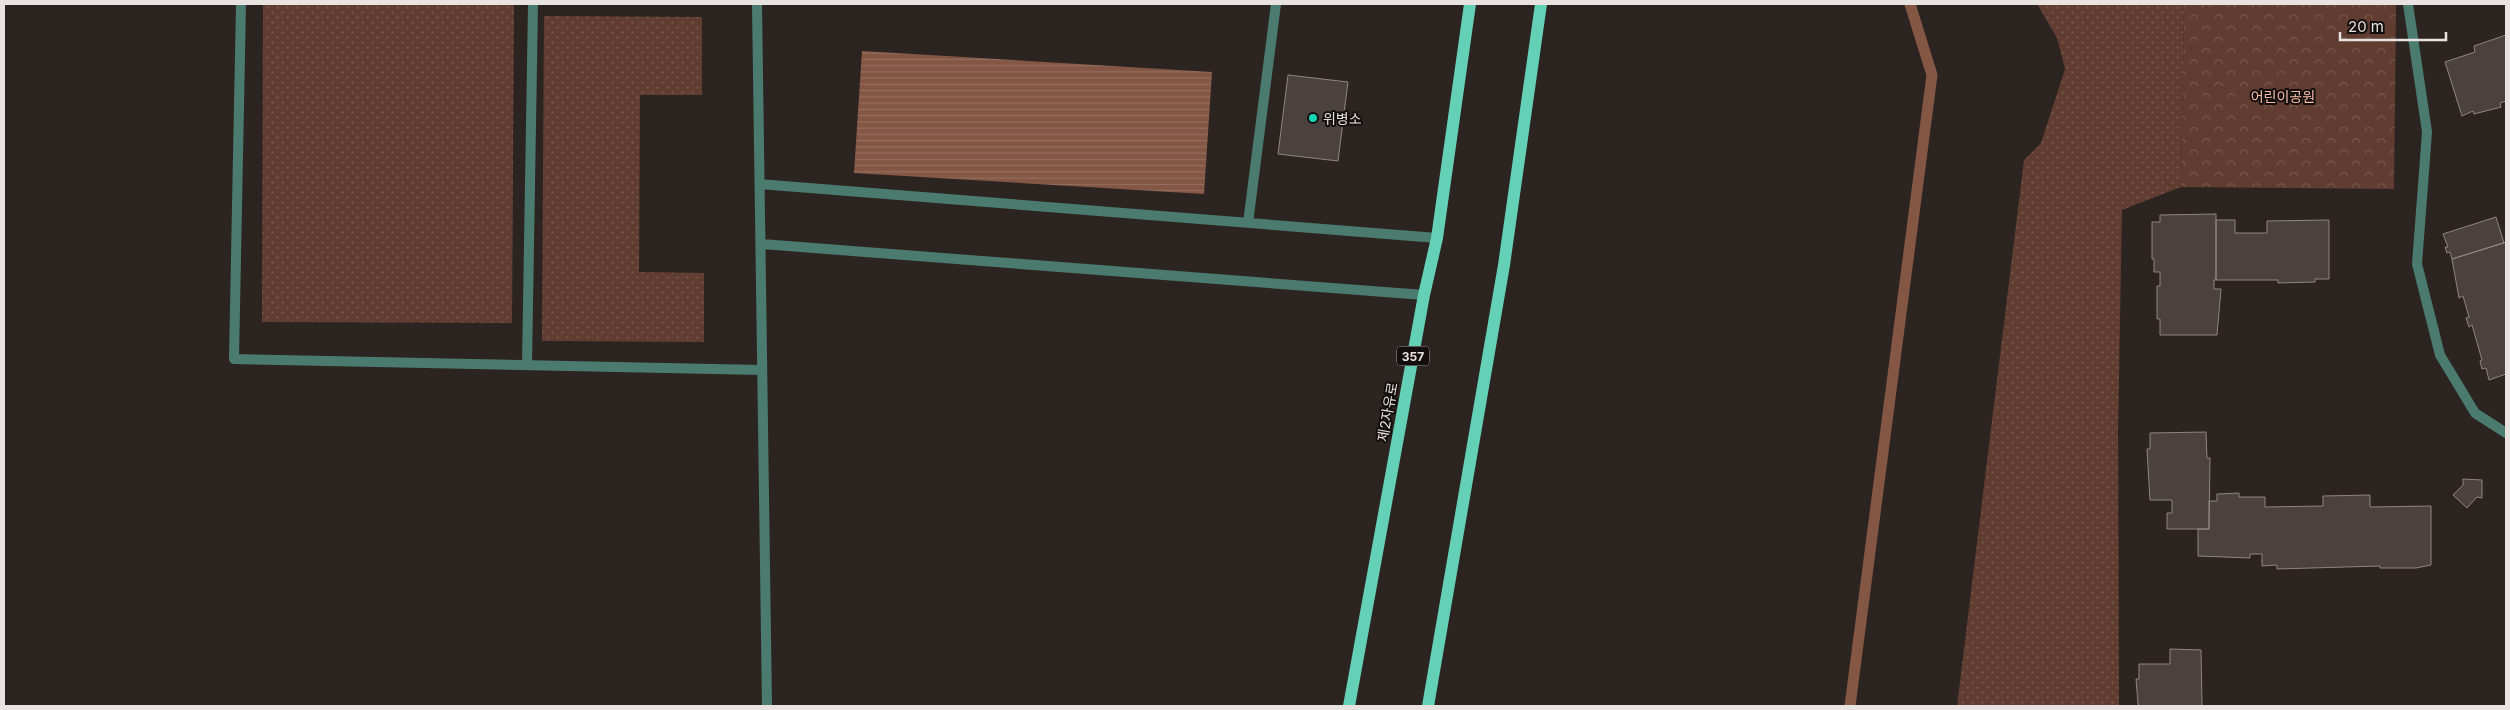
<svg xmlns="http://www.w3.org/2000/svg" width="2510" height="710" viewBox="0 0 2510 710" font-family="Inter,'Noto Sans KR',sans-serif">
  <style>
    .grass { fill: url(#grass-dots) }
    .park { fill: url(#park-crowns) }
    .water { fill: url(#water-rules) }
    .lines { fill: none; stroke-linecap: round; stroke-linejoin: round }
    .stream { stroke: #845644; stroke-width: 11 }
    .building { fill: #4b423f; stroke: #8f8582 }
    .lane { stroke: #4a7b6e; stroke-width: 10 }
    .street { stroke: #4a7b6e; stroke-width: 10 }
    .primary { stroke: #64d1b7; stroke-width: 12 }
    .poi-dot { fill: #15d5b3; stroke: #120e0d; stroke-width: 2 }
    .labels { text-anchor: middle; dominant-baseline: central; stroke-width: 4; stroke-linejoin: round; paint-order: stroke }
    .shield { fill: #120e0d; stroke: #a8a2a1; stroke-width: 1 }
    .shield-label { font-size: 12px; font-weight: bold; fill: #e8e2e0 }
    .park-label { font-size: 14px; fill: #f8bca4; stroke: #120e0d }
    .poi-label { font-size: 14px; fill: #e8e2e0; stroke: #120e0d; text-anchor: start }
    .street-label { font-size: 14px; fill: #e8e2e0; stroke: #120e0d }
  </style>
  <defs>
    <pattern id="grass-dots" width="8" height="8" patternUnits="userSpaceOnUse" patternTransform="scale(1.25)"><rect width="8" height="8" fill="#603d30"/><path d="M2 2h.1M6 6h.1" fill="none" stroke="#77594e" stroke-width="1.8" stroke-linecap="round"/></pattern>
    <pattern id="park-crowns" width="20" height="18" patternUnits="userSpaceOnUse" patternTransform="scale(1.25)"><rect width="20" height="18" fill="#603d30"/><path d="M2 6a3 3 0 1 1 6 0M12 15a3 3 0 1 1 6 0" fill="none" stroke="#77594e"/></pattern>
    <pattern id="water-rules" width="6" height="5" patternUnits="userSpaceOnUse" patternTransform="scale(1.25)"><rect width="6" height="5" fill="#845644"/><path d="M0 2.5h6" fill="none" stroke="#956e5f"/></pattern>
  </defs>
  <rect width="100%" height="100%" fill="#2c2421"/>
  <path class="grass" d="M263 4H514L512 323 262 322Z
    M2037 4H2184L2181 187 2122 210 2118 432 2119 706H1957L2024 160 2041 143 2065 69 2057 38Z
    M544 16 702 17V95H640L639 272 704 273V342L542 341Z"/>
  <path class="park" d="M2184 4H2396L2394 189 2181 187Z"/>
  <path class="water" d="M862 51 1212 72 1204 194 854 173Z"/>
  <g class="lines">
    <path class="stream" d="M1850 706 1932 75 1910 4"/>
  </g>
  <path class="building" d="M2506 35V101L2500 103 2501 107 2474 114 2473 111 2462 116 2445 62 2475 52 2474 46Z
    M1288 75 1348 82 1338 161 1278 154Z
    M2216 214V280H2214V289H2221L2217 335H2160V319H2157V286H2160V272H2154V259H2152V222H2160V215Z
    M2496 217 2504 243 2452 259 2450 252 2447 253 2445 247H2448L2443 234Z
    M2216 220H2235V233H2267V221L2329 220V279H2315V282L2278 283V280H2216Z
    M2506 242V374L2489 380 2486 368 2482 369 2480 361 2482 360 2472 325 2469 327 2466 318 2469 317 2463 296 2459 298 2452 259Z
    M2206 432 2207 458H2210L2209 529H2167V513H2172V500H2150L2147 449H2150V433Z
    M2463 479 2482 480V498L2477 497 2467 508 2453 495 2463 485Z
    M2239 493V497H2265V507L2323 506V496L2370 495V507L2431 506V565L2416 568H2380V566L2277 569V565L2262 566V554H2250V558L2198 556V529H2209V501H2217V494Z
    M2170 649 2201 650 2202 706H2139L2138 704 2136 679H2139V664H2170Z"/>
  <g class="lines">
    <path class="lane" d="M241 4 234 359 762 370
      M757 4 767 706
      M760 184 1437 238
      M1248 223 1276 4
      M761 244 1424 295
      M527 365 533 4"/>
    <path class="street" d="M2408 4 2427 132 2417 264 2440 355 2475 413 2506 433"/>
    <path class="primary" d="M1349 706 1424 295 1437 238 1470 4
      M1428 706 1504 265 1541 4"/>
  </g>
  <circle class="poi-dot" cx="1313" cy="118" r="5"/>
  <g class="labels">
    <rect class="shield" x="1397" y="346.5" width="32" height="19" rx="4"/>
    <g class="shield-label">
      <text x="1413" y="356">357</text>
    </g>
    <g class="park-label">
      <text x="2283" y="96">어린이공원</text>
    </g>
    <g class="poi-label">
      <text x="1323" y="118">위병소</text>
    </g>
    <g class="street-label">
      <text transform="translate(1387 412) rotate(-80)">제2자유로</text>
    </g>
  </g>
  <rect width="2510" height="710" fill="none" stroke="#e8e2e0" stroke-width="10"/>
  <path d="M2340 32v8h106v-8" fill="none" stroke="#e8e2e0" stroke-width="2.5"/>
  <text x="2348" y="32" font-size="15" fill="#e8e2e0" stroke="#120e0d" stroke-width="4" paint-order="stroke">20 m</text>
</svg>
